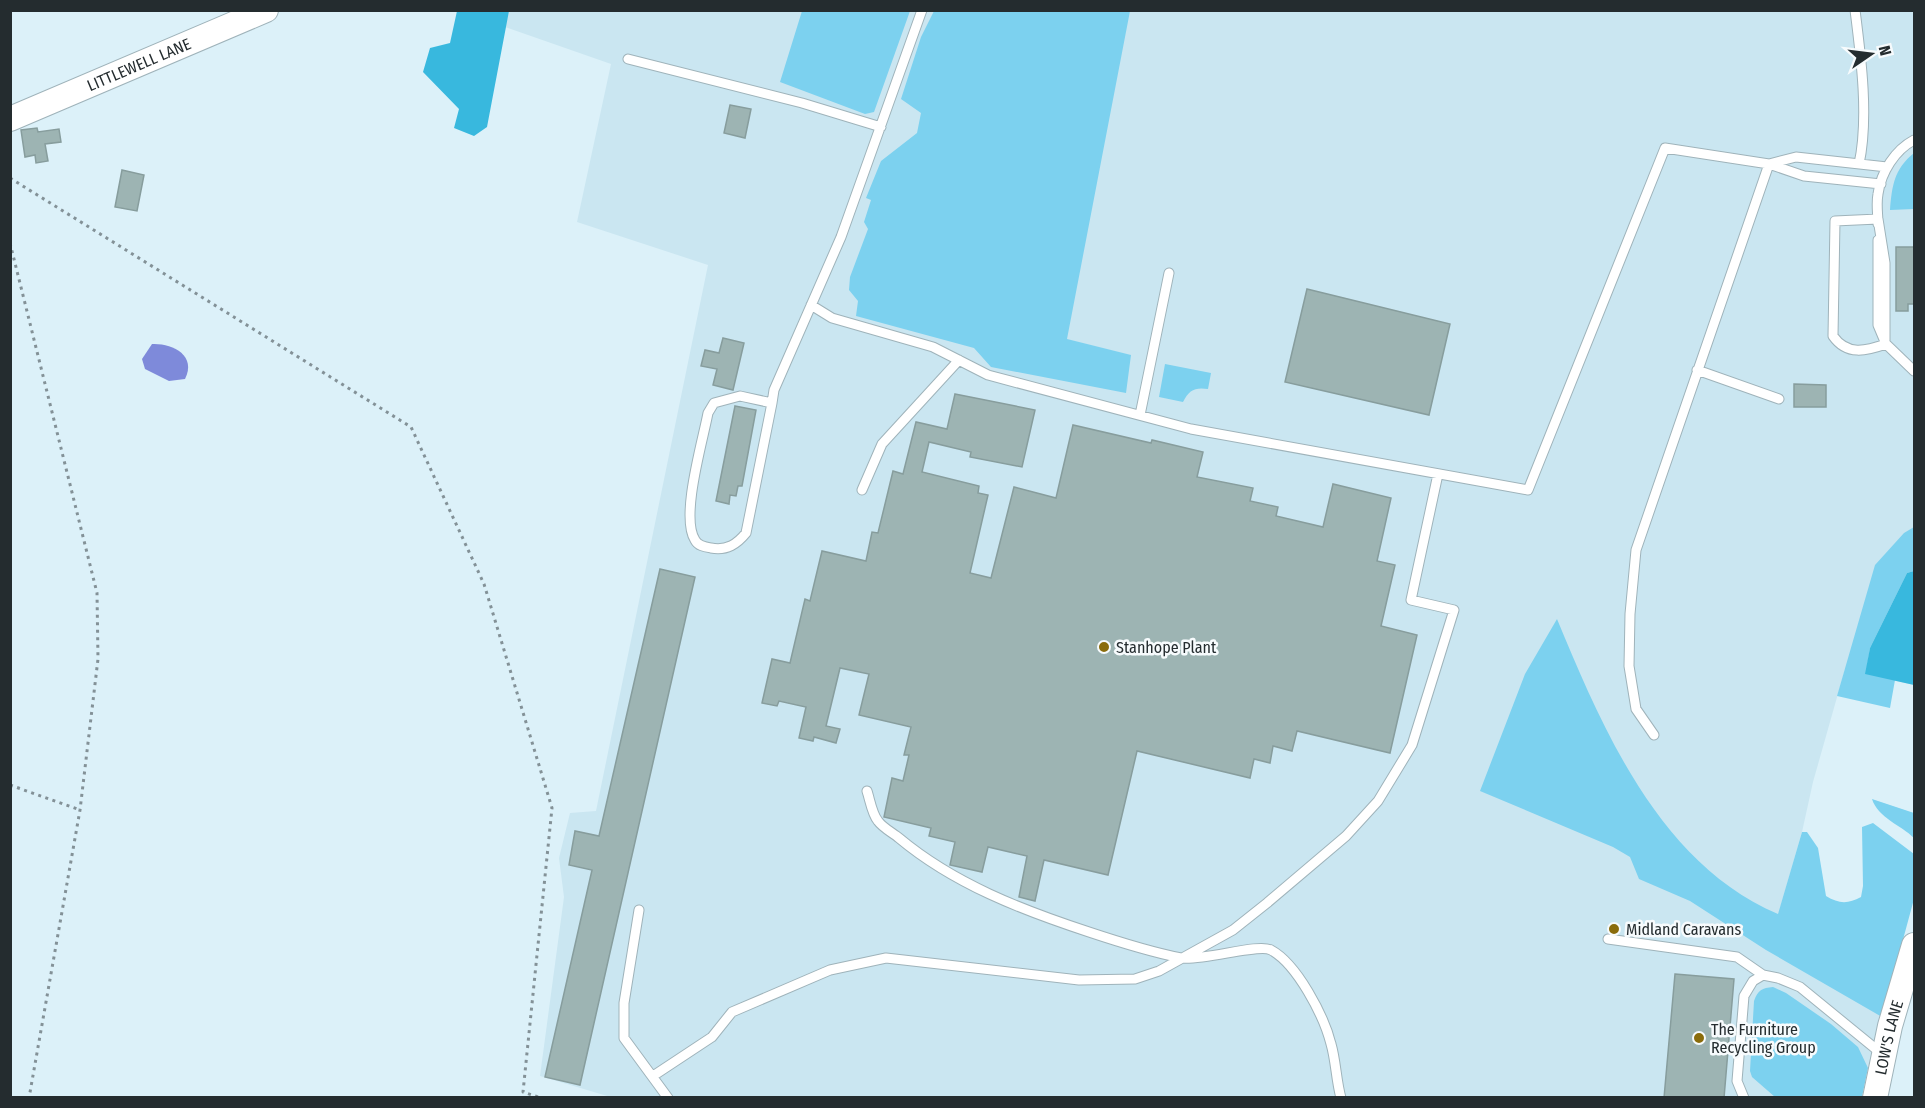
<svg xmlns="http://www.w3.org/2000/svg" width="1925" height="1108" viewBox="0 0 1925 1108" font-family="'Fira Sans Condensed',sans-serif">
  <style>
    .built { fill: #cae6f1 }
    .green { fill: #7cd1ef }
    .forest { fill: #38b8de }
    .water { fill: #7e8ada }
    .building { fill: #9db4b3; stroke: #879d9d; stroke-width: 1.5 }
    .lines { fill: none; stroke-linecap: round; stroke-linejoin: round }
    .lane-casing { stroke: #9fb3ba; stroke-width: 11 }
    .secondary-casing { stroke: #9fb3ba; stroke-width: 26 }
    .path { stroke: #839197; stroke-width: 3; stroke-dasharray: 3 4.5; stroke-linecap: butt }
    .lane { stroke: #fff; stroke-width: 9 }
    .secondary { stroke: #fff; stroke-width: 24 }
    .poi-dot { fill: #8a6c0c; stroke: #f7fbfd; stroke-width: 2 }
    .labels { text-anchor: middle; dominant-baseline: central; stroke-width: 5; stroke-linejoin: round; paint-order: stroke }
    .street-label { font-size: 16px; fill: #242c2f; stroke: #f7fbfd }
    .poi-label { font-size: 16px; fill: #242c2f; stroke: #f7fbfd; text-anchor: start }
  </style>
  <rect width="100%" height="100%" fill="#dcf1f9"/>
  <path class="built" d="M509 10 1914 11V685L1845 669 1813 782 1802 832 1778 915 1882 1017 1860 1097 614 1098 540 1076 564 897 559 858 570 813 596 811 708 265 577 222 611 64 505 27Z"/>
  <path class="green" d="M802 11H910L874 112 865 114 780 82Z
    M934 11H1130L1067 339 1131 355 1126 393 991 367 974 348 856 316 858 301 849 290 850 277 868 229 864 222 871 200 866 198 881 161 917 133 921 113 901 99 921 37Z
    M1914 153V209L1890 210C1892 186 1894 169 1914 153Z
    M1165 364 1211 373 1208 389C1195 387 1189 390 1183 402L1159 397Z
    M1914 527V571L1907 573 1870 648 1866 673 1895 680 1890 708 1837 696 1875 565 1904 533Z
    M1557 619C1603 730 1660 864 1778 914L1802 832H1807L1818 848 1826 896C1839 904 1848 904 1861 897L1863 886 1862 827 1873 823 1914 854V899L1882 1017 1766 950 1690 901 1639 879 1630 857 1613 847 1480 791 1525 674Z
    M1872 799 1914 813V838C1901 825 1878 818 1872 799Z
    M1773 987 1786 993 1831 1024 1858 1047 1868 1068 1862 1097H1775L1752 1077 1750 1071 1754 1001C1758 990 1762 988 1773 987Z"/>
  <path class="forest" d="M457 11H509L487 127 474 136 454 128 459 109 423 72 430 48 450 43Z
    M1914 571V685L1865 674 1870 648 1907 573Z"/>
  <path class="water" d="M152 344C172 343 197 355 185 379L169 381 145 369 142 359Z"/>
  <path class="building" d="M730 105 751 109 745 138 724 133Z
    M37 128 38 132 59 129 61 142 45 144 48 161 36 163 35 155 25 157 21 130Z
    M122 170 144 175 137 211 115 207Z
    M1896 247H1914V304H1908V311H1896Z
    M1307 289 1450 324 1429 415 1285 382Z
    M723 338 744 343 733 390 713 385 717 369 701 366 705 350 719 353Z
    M1794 384 1826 385V407H1794Z
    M955 394 1035 410 1022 467 970 457 971 452 929 442 922 472 979 486 978 493 988 495 970 573 991 578 1014 487 1056 498 1073 425 1151 443 1152 440 1203 452 1197 477 1253 488 1250 501 1278 507 1276 516 1323 527 1333 484 1391 498 1377 561 1395 565 1381 626 1417 635 1390 753 1297 731 1292 751 1273 746 1270 763 1254 759 1250 778 1137 751 1108 875 1044 860 1035 901 1019 897 1027 856 988 847 982 872 950 865 955 842 929 836 931 828 884 817 892 778 903 781 909 755H904L911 727 859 715 869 674 840 668 826 726 840 729 836 743 814 737 813 741 799 738 806 707 779 701 777 706 762 703 772 659 790 663 805 599 810 601 822 551 866 561 872 532 878 533 893 471 903 474 916 422 947 429Z
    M735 406 756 410 742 486H738L736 496 730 495 729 504 716 501Z
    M660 569 695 577 580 1085 545 1077 592 870 569 865 575 831 599 836Z
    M1675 974 1734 979 1724 1098H1664Z"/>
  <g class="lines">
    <g class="lane-casing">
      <path id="lane" d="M1855 10C1861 57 1869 118 1859 164
        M628 59 802 103 881 127
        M1769 164 1796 157 1887 167
        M1878 224C1878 214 1876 204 1878 194 1881 172 1895 150 1914 140
        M1878 240V325L1886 344 1914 371
        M811 305 832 318 933 347 988 375 1191 429 1528 490 1665 148 1769 164 1804 176 1881 184
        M1885 340V263L1878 219 1835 221 1833 336C1847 356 1866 351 1886 344
        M1697 370 1779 399
        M772 403 740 396 714 403 708 413C703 440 680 517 695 540 698 546 705 547 711 548 727 551 737 544 746 533L772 403 774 390 841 237 922 10
        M1140 415 1169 273
        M862 490 882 444 959 360
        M1654 735 1636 709 1629 666 1630 614 1636 550 1769 164
        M867 791C870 800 872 814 878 821 883 828 893 833 899 838 954 884 1022 910 1089 932 1119 942 1151 952 1181 958 1204 961 1259 943 1271 950 1297 964 1324 1016 1331 1044 1336 1061 1336 1080 1341 1098
        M639 910 624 1003V1038L668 1098
        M1608 939 1737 957 1763 975
        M653 1076 712 1037 732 1012 830 970 886 958 1079 980 1135 979 1159 971 1233 930 1267 903 1346 836 1378 801 1412 745 1454 610 1411 600 1438 474
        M1744 1098 1737 1081 1744 996 1753 981 1763 975 1778 978 1800 987 1882 1054"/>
    </g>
    <g class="secondary-casing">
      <g id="secondary">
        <path id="s1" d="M10 119 266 10"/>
        <path id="s2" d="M1875 1098 1890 1026 1914 945"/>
      </g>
    </g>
    <path class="path" d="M10 178 411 427 484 584 552 808 523 1092 541 1098
      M10 243 97 593 98 659 80 810 29 1098
      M10 785 80 810"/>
    <use href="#lane" class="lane"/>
    <use href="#secondary" class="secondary"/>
  </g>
  <g class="poi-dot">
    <circle cx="1104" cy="647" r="6"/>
    <circle cx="1614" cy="929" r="6"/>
    <circle cx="1699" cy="1038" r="6"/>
  </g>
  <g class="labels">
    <g class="street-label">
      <text stroke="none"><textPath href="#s1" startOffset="140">LITTLEWELL LANE</textPath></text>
      <text stroke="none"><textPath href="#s2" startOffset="62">LOW'S LANE</textPath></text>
    </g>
    <g class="poi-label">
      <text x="1116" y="647">Stanhope Plant</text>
      <text x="1626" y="929">Midland Caravans</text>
      <text x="1711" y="1029">The Furniture<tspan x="1711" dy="18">Recycling Group</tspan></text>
    </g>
  </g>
  <rect width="1925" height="1108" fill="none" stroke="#242c2f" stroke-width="24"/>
  <g transform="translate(1871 54) rotate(76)" stroke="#f7fbfd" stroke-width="4.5" paint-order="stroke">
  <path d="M0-4.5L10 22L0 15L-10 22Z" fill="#242c2f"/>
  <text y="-9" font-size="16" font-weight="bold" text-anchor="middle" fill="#242c2f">N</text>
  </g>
</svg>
